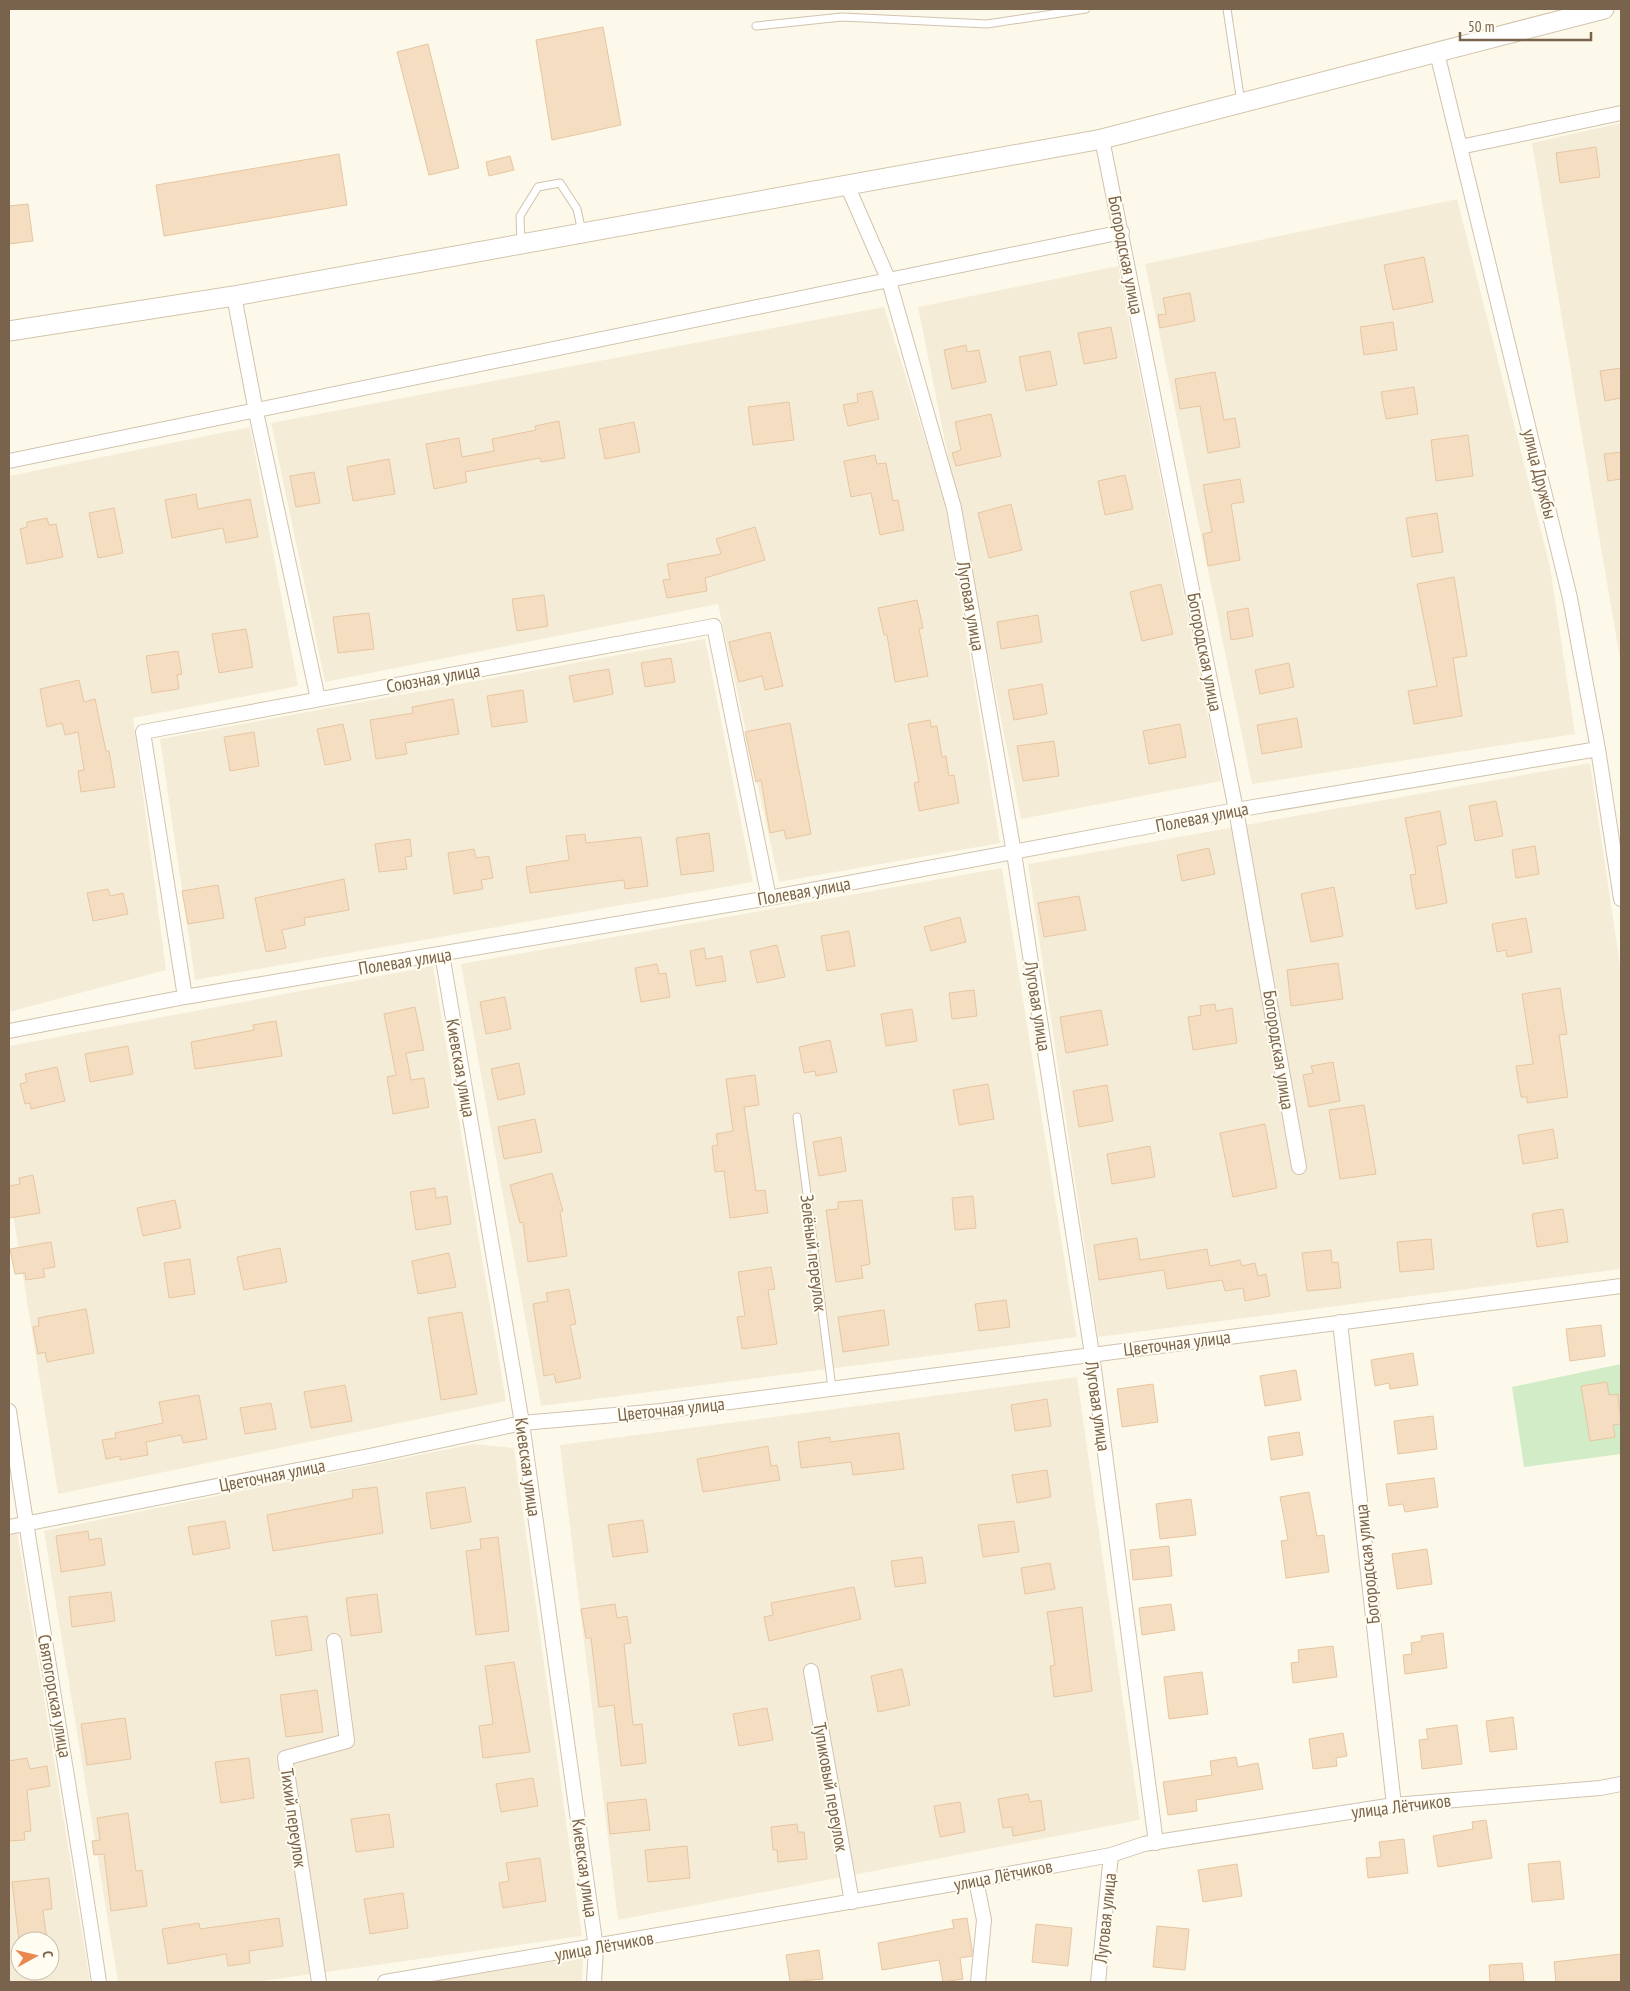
<svg xmlns="http://www.w3.org/2000/svg" width="1630" height="1991" viewBox="0 0 1630 1991" font-family="'PT Sans Narrow',sans-serif">
  <style>
    .residential { fill: #f5ecd8; fill-rule: evenodd }
    .green { fill: #d1ecc7 }
    .building { fill: #f4ddc1; stroke: #e7c6a1 }
    .lines { fill: none; stroke-linecap: round; stroke-linejoin: round }
    .lane-casing { stroke: #d1c2ae; stroke-width: 9 }
    .street-casing { stroke: #d1c2ae; stroke-width: 16 }
    .secondary-casing { stroke: #d4c4ac; stroke-width: 21 }
    .lane { stroke: #fff; stroke-width: 7 }
    .street { stroke: #fff; stroke-width: 14 }
    .secondary { stroke: #fff; stroke-width: 19 }
    .labels { text-anchor: middle; dominant-baseline: central; stroke-width: 4; stroke-linejoin: round; paint-order: stroke }
    .street-label { font-size: 18px; fill: #7a634c; stroke: #fffcf1 }
  </style>
  <rect width="100%" height="100%" fill="#fdf9ea"/>
  <path class="residential" d="M1621 123V665L1532 143Z
    M1457 199 1550 566 1575 734 1252 784 1145 264Z
    M1118 266 1221 781 1021 819 918 307Z
    M884 307 945 502 1000 843 779 882 718 604 325 682 271 423Z
    M250 427 298 686 133 718 166 970 9 1012V476Z
    M705 639 753 882 195 980 160 739Z
    M1590 763 1621 972V1269L1098 1337 1028 864Z
    M1002 868 1077 1337 541 1406 461 964Z
    M433 966 506 1401 58 1494 9 1189V1046Z
    M1077 1377 1140 1820 618 1920 560 1445Z
    M473 1444 514 1448 582 1936 255 1982H118L44 1531Z
    M17 1531 90 1982H9V1533ZM20 1941H50V1971H20Z
    M583 1957 582 1982H424Z"/>
  <path class="green" d="M1621 1364V1454L1524 1467 1512 1387Z"/>
  <path class="building" d="M603 27 621 125 552 140 536 40Z
    M428 44 459 168 429 175 397 52Z
    M1596 147 1600 177 1560 183 1556 153Z
    M339 154 347 205 164 236 156 185Z
    M510 156 514 170 489 176 486 162Z
    M28 204 33 241 9 244V206Z
    M1424 257 1433 302 1393 310 1384 265Z
    M1190 293 1195 321 1160 328 1158 315 1166 314 1163 298Z
    M1393 322 1397 350 1364 355 1360 327Z
    M1111 327 1117 358 1084 364 1078 333Z
    M966 345 967 352 979 350 986 382 952 389 944 350Z
    M1050 351 1057 385 1026 391 1019 357Z
    M1621 368V398L1605 401 1600 371Z
    M1215 372 1224 420 1235 418 1240 447 1208 453 1200 406 1180 409 1175 379Z
    M1414 387 1418 414 1386 419 1381 392Z
    M872 391 879 419 848 426 843 405 858 402 857 394Z
    M789 402 794 440 753 445 748 407Z
    M991 414 1001 456 956 466 952 453 961 450 955 422Z
    M559 421 565 458 541 462 540 458 465 472 467 482 434 489 426 444 459 438 462 457 494 451 492 439 536 430 535 426Z
    M634 422 640 452 605 459 599 429Z
    M1468 435 1473 476 1436 481 1431 440Z
    M1621 452V479L1608 481 1604 454Z
    M875 455 877 464 886 463 893 501 898 500 904 530 880 535 871 493 851 497 844 461Z
    M389 459 395 494 353 501 347 467Z
    M314 472 320 503 296 507 290 476Z
    M1125 475 1133 509 1105 515 1098 481Z
    M1240 479 1244 502 1231 504 1240 560 1208 566 1203 534 1212 532 1203 485Z
    M196 494 198 509 250 499 258 537 226 543 223 528 172 538 165 500Z
    M1011 504 1022 550 989 558 978 513Z
    M114 508 123 553 98 558 89 513Z
    M1437 513 1443 552 1412 557 1406 518Z
    M47 518 49 525 56 524 63 557 27 564 20 529 27 527V522Z
    M755 527 765 560 705 578 707 591 667 598 663 580 670 579 667 564 721 554 716 539Z
    M1454 577 1467 656 1453 658 1462 716 1414 724 1408 691 1437 686 1417 584Z
    M1161 584 1173 634 1142 641 1130 592Z
    M544 595 548 626 517 631 512 599Z
    M917 600 923 628 919 629 928 676 895 682 887 635H884L878 608Z
    M1248 608 1253 636 1231 640 1227 612Z
    M369 613 374 649 338 653 333 617Z
    M1038 615 1042 642 1001 649 997 622Z
    M246 629 253 667 219 673 212 634Z
    M770 632 783 686 765 690 762 676 739 682 729 642Z
    M178 651 182 674 177 675 179 689 152 693 146 656Z
    M671 658 675 682 645 687 641 663Z
    M1289 663 1294 687 1260 694 1255 670Z
    M609 669 613 694 574 702 569 676Z
    M79 680 84 702 95 699 106 751H109L115 787 81 792 78 771 84 770 78 732 65 735 62 723 47 727 40 689Z
    M1042 684 1047 714 1014 720 1008 690Z
    M523 690 527 722 492 727 487 696Z
    M453 699 459 734 405 743 407 754 376 759 370 720 413 713 412 707Z
    M1297 718 1302 747 1262 754 1257 725Z
    M930 720 931 727 937 726 942 757 946 756 949 776 954 775 959 803 919 811 914 783 919 782 908 724Z
    M790 723 811 834 786 839 784 830 770 833 761 780 756 782 745 732Z
    M343 724 351 760 325 765 317 729Z
    M1180 724 1186 757 1149 764 1143 731Z
    M254 732 259 766 230 771 224 737Z
    M1054 741 1059 776 1023 781 1017 746Z
    M1496 801 1503 836 1475 841 1469 806Z
    M1440 811 1446 844 1437 846 1447 903 1416 909 1410 875 1416 874 1405 818Z
    M709 833 714 871 681 875 676 838Z
    M585 834 586 843 641 837 648 886 625 889 624 880 530 893 526 867 569 860 566 836Z
    M410 839 412 856 405 857 407 869 379 872 375 844Z
    M1535 846 1539 874 1516 878 1512 850Z
    M1209 848 1215 874 1182 881 1177 855Z
    M474 849 476 858 489 856 493 878 481 880 483 889 454 894 448 853Z
    M344 879 349 910 304 918 305 925 282 930 286 948 266 952 255 898Z
    M218 885 224 918 188 924 182 891Z
    M1334 887 1343 936 1311 942 1301 894Z
    M108 889 110 896 123 893 128 914 93 921 87 893Z
    M1079 896 1086 930 1044 937 1038 903Z
    M960 917 966 942 931 951 924 927Z
    M1526 918 1532 952 1507 957 1506 950 1497 952 1492 924Z
    M849 931 855 966 827 971 821 936Z
    M777 945 785 977 757 983 750 951Z
    M704 948 706 959 722 956 726 981 696 986 690 951Z
    M1338 963 1343 999 1291 1006 1287 970Z
    M657 964 659 974 666 973 670 997 641 1002 635 968Z
    M1560 988 1567 1034 1559 1035 1568 1097 1527 1103V1097H1521L1516 1066 1533 1064 1522 994Z
    M974 990 977 1016 952 1019 949 993Z
    M505 997 511 1029 486 1034 480 1002Z
    M1215 1004 1216 1011 1232 1008 1237 1043 1193 1050 1188 1017 1201 1015 1200 1006Z
    M415 1007 424 1050 406 1053 411 1080 424 1078 429 1107 393 1114 387 1077 396 1075 384 1014Z
    M912 1009 917 1041 886 1046 881 1014Z
    M1101 1010 1108 1045 1066 1053 1060 1017Z
    M276 1021 282 1056 195 1069 191 1042 254 1030 253 1025Z
    M830 1040 837 1072 816 1076 815 1071 804 1073 799 1047Z
    M128 1046 133 1074 90 1082 85 1054Z
    M1333 1062 1340 1101 1309 1107 1303 1075 1313 1073 1311 1066Z
    M519 1063 525 1094 498 1100 491 1069Z
    M57 1067 65 1101 31 1109 30 1103 25 1104 20 1084 27 1082 25 1074Z
    M755 1075 759 1105 744 1107 756 1191 765 1190 768 1213 730 1218 724 1171 715 1172 712 1146 718 1145 716 1134 733 1131 726 1079Z
    M988 1084 994 1119 959 1125 953 1090Z
    M1107 1085 1113 1121 1079 1127 1073 1091Z
    M1364 1105 1376 1174 1340 1179 1329 1110Z
    M535 1119 542 1152 504 1159 498 1127Z
    M1265 1124 1277 1188 1233 1197 1220 1133Z
    M1553 1129 1558 1158 1523 1164 1518 1135Z
    M841 1137 846 1171 819 1176 813 1142Z
    M1150 1146 1155 1177 1112 1184 1107 1154Z
    M552 1173 563 1211 560 1212 567 1256 528 1262 523 1222 520 1223 510 1185Z
    M33 1175 40 1213 9 1218V1186L20 1184 19 1178Z
    M435 1188 436 1198 447 1196 451 1224 416 1230 410 1192Z
    M973 1196 976 1228 955 1230 952 1198Z
    M175 1200 181 1228 143 1236 137 1208Z
    M862 1200 870 1264 861 1266 863 1278 836 1282 826 1210 838 1209V1202Z
    M1563 1209 1568 1242 1537 1247 1532 1214Z
    M1137 1238 1140 1260 1207 1249 1210 1266 1240 1260 1242 1266 1255 1263 1258 1276 1266 1274 1270 1296 1245 1301 1243 1288 1225 1291 1222 1280 1167 1289 1164 1270 1099 1280 1094 1245Z
    M1431 1239 1434 1269 1400 1272 1397 1242Z
    M51 1242 55 1267 43 1269 45 1277 26 1280 25 1273 15 1274 10 1249Z
    M280 1248 287 1282 244 1290 237 1257Z
    M1331 1250 1332 1263 1338 1262 1341 1288 1307 1291 1302 1253Z
    M449 1253 456 1287 418 1294 412 1261Z
    M190 1259 195 1294 169 1298 164 1263Z
    M771 1267 775 1289 768 1290 777 1344 742 1349 737 1317 745 1316 738 1272Z
    M569 1289 576 1324 570 1325 581 1378 556 1383 554 1374 544 1376 533 1304 548 1301 546 1293Z
    M1006 1300 1010 1327 979 1331 975 1304Z
    M86 1309 94 1353 47 1362 45 1352 38 1354 33 1327 39 1326 38 1318Z
    M884 1310 889 1345 843 1352 838 1317Z
    M462 1312 477 1394 441 1400 428 1318Z
    M1601 1325 1605 1356 1570 1361 1566 1329Z
    M1413 1353 1418 1385 1390 1389 1389 1383 1375 1386 1371 1360Z
    M1296 1370 1301 1400 1265 1406 1260 1376Z
    M1607 1382 1609 1395 1618 1394 1621 1424 1613 1425 1615 1437 1590 1441 1581 1386Z
    M1153 1384 1158 1422 1122 1427 1117 1389Z
    M345 1385 352 1421 311 1428 304 1392Z
    M199 1395 207 1439 183 1443 181 1435 146 1442 148 1455 120 1460V1456L106 1459 102 1440 116 1438 115 1433 163 1423 159 1402Z
    M1047 1399 1051 1426 1015 1431 1011 1405Z
    M271 1403 276 1429 245 1434 240 1408Z
    M1433 1416 1437 1449 1398 1454 1394 1421Z
    M1299 1432 1303 1455 1271 1460 1268 1437Z
    M899 1433 904 1469 853 1475 851 1462 801 1468 798 1442 830 1437V1442Z
    M768 1446 771 1466 777 1465 780 1480 703 1492 697 1459Z
    M1047 1470 1051 1497 1017 1503 1012 1475Z
    M1434 1478 1438 1507 1405 1512 1403 1504 1389 1506 1386 1484Z
    M377 1487 383 1533 273 1551 267 1515 353 1498 352 1490Z
    M465 1487 471 1522 431 1529 426 1493Z
    M1309 1492 1317 1536 1324 1535 1329 1572 1286 1578 1281 1541 1288 1540 1280 1497Z
    M1191 1499 1196 1535 1160 1539 1156 1504Z
    M643 1520 648 1552 613 1557 608 1525Z
    M225 1521 230 1548 193 1555 188 1527Z
    M1014 1521 1019 1552 983 1557 978 1525Z
    M88 1531 89 1540 101 1538 105 1565 61 1572 56 1536Z
    M498 1537 509 1631 476 1635 466 1551 481 1549 480 1539Z
    M1169 1546 1172 1576 1133 1580 1130 1550Z
    M1427 1549 1432 1584 1397 1589 1392 1554Z
    M922 1557 926 1583 895 1587 891 1561Z
    M1050 1563 1055 1589 1025 1594 1021 1568Z
    M854 1587 861 1619 769 1641 764 1617 773 1615 771 1603Z
    M111 1592 115 1621 72 1627 69 1597Z
    M377 1594 382 1632 351 1636 346 1598Z
    M615 1604 617 1618 627 1616 631 1643 624 1644 633 1725 642 1724 646 1763 621 1766 614 1705 599 1707 591 1638H586L581 1609Z
    M1171 1604 1175 1630 1142 1635 1139 1608Z
    M1082 1607 1092 1691 1054 1697 1050 1666 1055 1665 1047 1612Z
    M307 1616 312 1650 276 1656 271 1621Z
    M1443 1633 1447 1668 1405 1674 1403 1655 1412 1654 1411 1643 1422 1641 1421 1636Z
    M1333 1646 1337 1677 1293 1683 1291 1663 1299 1662 1298 1650Z
    M514 1662 530 1752 483 1758 479 1726 493 1724 485 1666Z
    M902 1669 910 1705 878 1712 871 1676Z
    M1202 1672 1208 1714 1169 1719 1164 1677Z
    M317 1690 323 1732 286 1737 280 1695Z
    M767 1708 773 1740 739 1746 733 1714Z
    M1513 1717 1517 1749 1490 1752 1486 1721Z
    M125 1718 131 1759 87 1765 81 1724Z
    M1457 1725 1462 1764 1422 1769 1419 1740 1428 1739 1426 1729Z
    M1343 1733 1347 1756 1336 1758 1337 1766 1313 1769 1309 1739Z
    M1236 1757 1238 1767 1258 1763 1263 1789 1196 1800 1197 1811 1168 1815 1163 1782 1212 1775 1210 1761Z
    M27 1758 30 1769 47 1766 50 1786 27 1790 31 1831 24 1832 25 1840 9 1841V1761Z
    M249 1758 254 1798 221 1803 215 1762Z
    M533 1778 538 1806 501 1812 496 1784Z
    M1028 1794 1030 1802 1041 1800 1045 1830 1013 1836 1012 1827 1003 1828 998 1799Z
    M646 1799 650 1830 610 1834 607 1803Z
    M960 1802 965 1832 940 1837 934 1806Z
    M128 1813 136 1871 142 1870 147 1906 111 1911 104 1854 94 1855 92 1841 100 1840 97 1818Z
    M389 1814 394 1847 356 1852 351 1819Z
    M1486 1820 1492 1858 1438 1867 1433 1836 1473 1829 1472 1822Z
    M797 1824 798 1832H804L807 1859 778 1862 777 1850H773L771 1827Z
    M1404 1839 1408 1873 1368 1878 1366 1858 1381 1857 1379 1842Z
    M687 1846 690 1878 648 1882 645 1850Z
    M540 1858 546 1901 503 1908 499 1883 509 1881 506 1863Z
    M1560 1861 1564 1899 1532 1902 1528 1864Z
    M1237 1864 1242 1896 1203 1902 1198 1870Z
    M49 1878 52 1909 43 1910 47 1941H19L12 1882Z
    M403 1893 408 1928 370 1934 364 1899Z
    M279 1918 283 1946 249 1951 250 1963 228 1966 226 1954 168 1964 162 1929 199 1923 200 1929Z
    M967 1918 972 1949V1956L960 1958 963 1979 943 1982 939 1960 882 1970 878 1943 954 1928 952 1920Z
    M1036 1924 1072 1928 1068 1966 1032 1962Z
    M1157 1926 1189 1929 1185 1970 1153 1967Z
    M819 1950 823 1979 790 1982 786 1955Z
    M1621 1954V1982H1556L1554 1962Z
    M1522 1963 1524 1982H1490L1489 1965Z"/>
  <g class="lines">
    <g class="lane-casing">
      <path id="lane" d="M1227 9 1241 103
        M756 26 842 17 987 24 1086 9
        M521 243 520 216 538 187 560 183 577 209 582 232
        M797 1117 832 1388"/>
    </g>
    <g class="street-casing">
      <path id="street" d="M1437 53 1570 598 1598 749 1621 899
        M1102 139 1236 810 1299 1167
        M1460 147 1621 113
        M847 185 889 281 954 508 1014 853 1092 1354 1156 1843
        M234 296 256 412 318 699
        M9 461 1122 232
        M442 954 522 1423 596 1948 594 1982
        M185 997 143 732 714 626 769 898
        M9 1031 185 997 769 898 1236 810 1598 749
        M1340 1322 1394 1805
        M9 1411C37 1602 71 1791 99 1982
        M9 1527 374 1455 522 1423 661 1411 1621 1286
        M811 1671 852 1902
        M976 1880 984 1920 978 1982
        M319 1982 285 1758 347 1741 334 1641
        M385 1982 976 1880 1111 1855 1144 1844 1394 1805 1600 1788 1621 1784
        M1098 1982 1111 1855"/>
    </g>
    <g class="secondary-casing">
      <path id="secondary" d="M9 331 234 296 1102 139 1604 9"/>
    </g>
    <use href="#lane" class="lane"/>
    <use href="#street" class="street"/>
    <use href="#secondary" class="secondary"/>
  </g>
  <g class="labels">
    <g class="street-label">
      <text transform="translate(1126 255) rotate(79)">Богородская улица</text>
      <text transform="translate(1540 474) rotate(76)">улица Дружбы</text>
      <text transform="translate(971 606) rotate(80)">Луговая улица</text>
      <text transform="translate(1205 652) rotate(79)">Богородская улица</text>
      <text transform="translate(433 678) rotate(-10)">Союзная улица</text>
      <text transform="translate(1202 817) rotate(-11)">Полевая улица</text>
      <text transform="translate(804 891) rotate(-10)">Полевая улица</text>
      <text transform="translate(405 961) rotate(-9)">Полевая улица</text>
      <text transform="translate(1038 1006) rotate(81)">Луговая улица</text>
      <text transform="translate(1279 1050) rotate(81)">Богородская улица</text>
      <text transform="translate(461 1068) rotate(80)">Киевская улица</text>
      <text transform="translate(814 1253) rotate(83)">Зелёный переулок</text>
      <text transform="translate(1177 1343) rotate(-7)">Цветочная улица</text>
      <text transform="translate(1098 1406) rotate(82)">Луговая улица</text>
      <text transform="translate(671 1409) rotate(-6)">Цветочная улица</text>
      <text transform="translate(528 1467) rotate(82)">Киевская улица</text>
      <text transform="translate(272 1475) rotate(-11)">Цветочная улица</text>
      <text transform="translate(1367 1564) rotate(-96)">Богородская улица</text>
      <text transform="translate(55 1696) rotate(80)">Святогорская улица</text>
      <text transform="translate(831 1787) rotate(80)">Тупиковый переулок</text>
      <text transform="translate(1401 1806) rotate(-7)">улица Лётчиков</text>
      <text transform="translate(294 1818) rotate(82)">Тихий переулок</text>
      <text transform="translate(585 1868) rotate(82)">Киевская улица</text>
      <text transform="translate(1003 1875) rotate(-11)">улица Лётчиков</text>
      <text transform="translate(1105 1918) rotate(-84)">Луговая улица</text>
      <text transform="translate(604 1946) rotate(-10)">улица Лётчиков</text>
    </g>
  </g>
  <rect width="1630" height="1991" fill="none" stroke="#7a634c" stroke-width="20"/>
  <g transform="translate(35 1956) rotate(82)"><circle r="24" fill="#fffcf1" stroke="#cabfaf"/>
  <path d="M0-4L9 19L0 12L-9 19Z" fill="#e9874d"/>
  <text y="-8" font-size="14" font-weight="bold" text-anchor="middle" fill="#7a634c">С</text>
  </g>
  <path d="M1460 32v8h131v-8" fill="none" stroke="#7a634c" stroke-width="2.5"/>
  <text x="1468" y="32" font-size="15" fill="#7a634c" stroke="#fffcf1" stroke-width="4" paint-order="stroke">50 m</text>
</svg>
